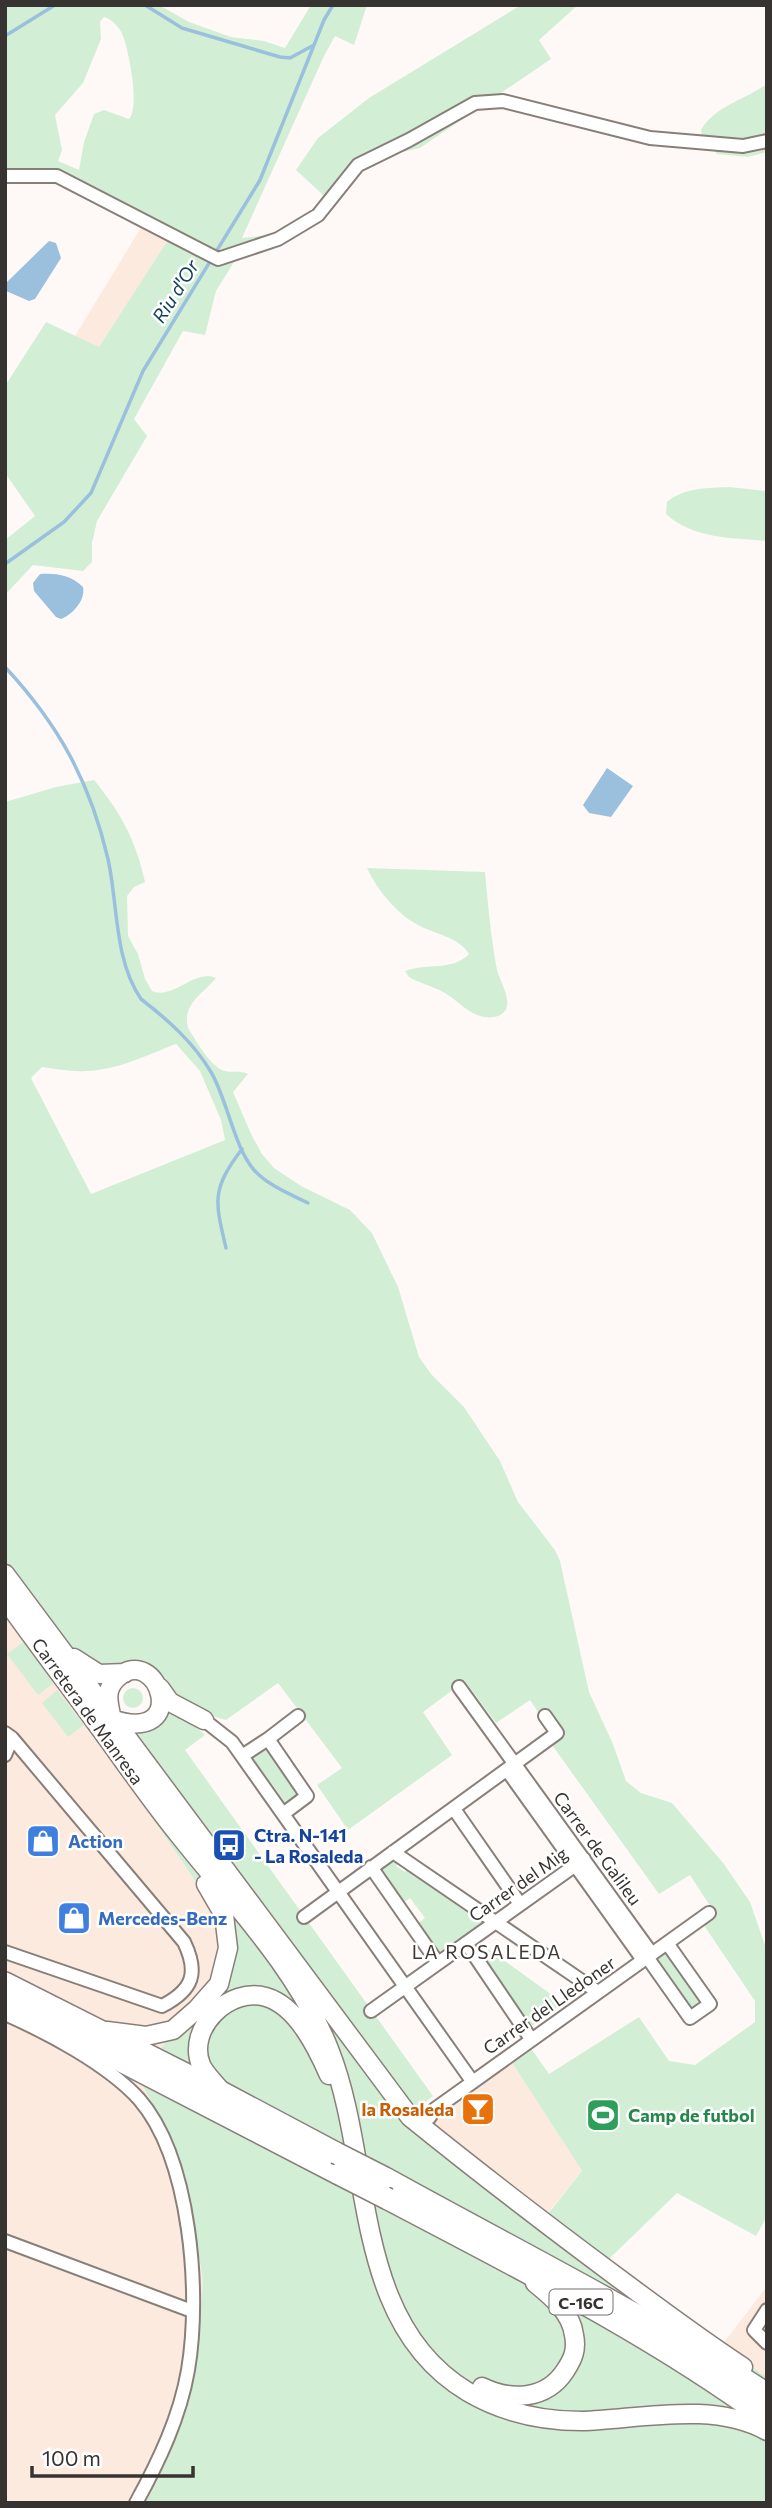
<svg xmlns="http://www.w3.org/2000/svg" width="772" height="2508" viewBox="0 0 772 2508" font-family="Commissioner,sans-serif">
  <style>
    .built { fill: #fceadf }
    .green { fill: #d2efd5; fill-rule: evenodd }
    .water { fill: #9ac0de }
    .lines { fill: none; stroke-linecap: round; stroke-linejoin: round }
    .stream { stroke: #9ac0de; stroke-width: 3.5 }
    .minor-casing { stroke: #897f79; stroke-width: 16 }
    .secondary-casing { stroke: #897f79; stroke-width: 21 }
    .primary-casing { stroke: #897f79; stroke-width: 24 }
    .minor { stroke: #fff; stroke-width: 12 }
    .secondary { stroke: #fff; stroke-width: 18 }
    .primary { stroke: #fff; stroke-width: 21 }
    .primary-bridge-casing { stroke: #897f79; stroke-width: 24; stroke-linecap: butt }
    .primary-bridge { stroke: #fff; stroke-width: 21 }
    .labels { text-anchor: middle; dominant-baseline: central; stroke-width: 5; stroke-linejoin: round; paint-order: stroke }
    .shield { fill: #fff; stroke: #73706e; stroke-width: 2 }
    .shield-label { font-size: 16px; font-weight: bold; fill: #373330 }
    .street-label { font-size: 18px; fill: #373330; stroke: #fff }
    .transit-label { font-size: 18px; font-weight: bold; fill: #164399; stroke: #fff; text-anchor: start }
    .shop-label { font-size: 18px; font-weight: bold; fill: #366cbe; stroke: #fff; text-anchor: start }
    .food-label { font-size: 18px; font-weight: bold; fill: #c56008; stroke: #fff; text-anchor: end }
    .leisure-label { font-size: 18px; font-weight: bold; fill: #27864d; stroke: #fff; text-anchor: start }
    .water-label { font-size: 19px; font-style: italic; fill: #13415f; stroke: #fff }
    .neighbourhood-label { font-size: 19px; letter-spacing: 2px; fill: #423934; stroke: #fff }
  </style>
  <rect width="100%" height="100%" fill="#fef9f7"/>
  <path class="built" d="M142 226 168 240 99 348 75 336Z
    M5 1611 101 1743 207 1898 236 1934 230 1973 221 1993 195 2024 168 2038 140 2081 174 2143 185 2176 203 2279 199 2343 189 2398 159 2478 145 2503H5Z
    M511 2061 582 2171 546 2215 430 2124 441 2109Z
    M767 2286V2377L722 2345Z"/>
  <path class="green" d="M5 5H159L189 22 231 37 264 41 285 48 311 5H367L354 45 335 36 324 56 242 238 271 235 273 248 234 262 216 291 205 335 183 331 134 419 147 436 97 521 92 543V562L83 571 33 565 5 595V540L35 516 5 473V386L46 322 99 347 168 240 60 183 5 182ZM104 17C113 20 120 28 123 36 129 52 140 107 129 119L104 110 94 114 84 142 79 170 58 161 62 150 55 115 83 83 101 39 100 22Z
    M521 5H578L539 40 551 59 420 148 381 157 359 175 335 206 296 170 318 138 369 98Z
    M767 84V152L748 157 717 154 702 136 701 130C715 106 746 99 767 84Z
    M730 487 767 491V541C733 538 693 539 666 514L667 502C685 487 708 488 730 487Z
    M94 780C121 813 136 840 145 882L134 887 127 896 128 936 138 954 145 979 152 991C174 1000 193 969 216 978 202 995 182 1004 188 1028 196 1040 210 1067 225 1071 233 1073 240 1070 248 1074L233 1092 252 1136 262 1154 274 1168 301 1186 350 1210 372 1233 398 1287 419 1357 431 1374 464 1407 500 1461 518 1502 555 1550 560 1561 589 1692 613 1744 626 1781 641 1793 672 1803 724 1864 750 1902 767 1951V2216L756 2236 677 2193 609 2259 652 2296 767 2377V2503H145L159 2478 189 2398 199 2343 203 2279 185 2176 174 2143 140 2081 168 2038 195 2024 221 1993 230 1973 236 1934 207 1898 101 1743 5 1611V802L56 787ZM176 1044 200 1071 221 1120 225 1140 91 1194 31 1078 42 1067C57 1069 71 1072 86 1071 118 1070 147 1055 176 1044ZM130 1679H137L150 1686 153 1700 147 1713 126 1717 116 1707 115 1693 124 1681ZM465 1681 496 1723 530 1700 540 1715 547 1711 565 1735 552 1745 659 1894 690 1875 716 1915 703 1924 755 2001V2022L695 2065 669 2061 639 2017 549 2074 530 2047 511 2061 582 2171 547 2215 417 2114 423 2104 433 2096 185 1750 205 1735 196 1727 211 1716 226 1720 278 1683 342 1768 317 1785 348 1830 452 1755 423 1712Z
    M367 868 485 872C488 905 491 937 497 970 500 981 509 995 507 1006 505 1018 489 1019 480 1016 467 1012 459 1002 448 995 437 987 421 984 409 977L405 971C426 963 453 971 469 954 459 938 439 935 422 927 398 916 378 891 367 868Z
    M23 1642 54 1683 38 1695 7 1654Z
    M123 1698a10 10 0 1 1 20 0a10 10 0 1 1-20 0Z
    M57 1690 84 1725 68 1737 42 1703Z
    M265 1745 301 1795 287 1805 251 1755Z
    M395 1859 399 1862 396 1866 405 1872 408 1868 484 1922 438 1953 417 1924 425 1918 410 1898 402 1904 378 1871Z
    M480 1943 563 2003 529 2028 472 1948Z
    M665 1952 667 1953 702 2001V2004L691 2011 655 1959Z"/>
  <path class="water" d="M49 241 56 243 61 258 35 299 29 301 6 291V283Z
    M40 574C56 573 71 575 83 587 86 600 72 615 61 619L56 617 34 591 33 583Z
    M607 768 633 786 611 817 589 813 583 805Z"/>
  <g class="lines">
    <path class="stream" d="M145 5 182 28 280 57 290 58 314 45
      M5 36 55 5
      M5 564 64 522 91 493 143 371 260 180 324 20 333 5
      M5 667C59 725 90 782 108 859 118 904 114 960 141 999 168 1020 193 1042 211 1072 227 1099 234 1147 254 1170 267 1185 290 1194 308 1203
      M226 1248C215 1201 211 1190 242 1149"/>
    <g class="minor-casing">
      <path id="minor" d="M5 176H57L218 259 278 239 318 215 358 165 409 140 475 103 503 101 650 138 743 146 767 141
        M459 1687 652 1954
        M204 1720 232 1742 472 2081
        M5 1733 12 1738 184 1942C199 1973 193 1990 162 2006L5 1952
        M268 1739 298 1716
        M5 1755 12 1738
        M242 1756 268 1739 307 1796 283 1814
        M507 1770 643 1960
        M454 1809 520 1904
        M393 1852 598 1992
        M371 1867 438 1963
        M304 1917 557 1733 545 1716
        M466 1943 531 2039
        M647 1957 690 2018 710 2004 667 1943
        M371 2011 584 1859
        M5 2014C48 2033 107 2064 139 2099 191 2159 201 2294 188 2370 180 2417 159 2461 136 2503
        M409 2114 429 2118 435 2109 709 1913
        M5 2241 192 2311
        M767 2310 754 2330 767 2343"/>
    </g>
    <g class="secondary-casing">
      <path id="secondary" d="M5 1574 410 2117C478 2172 547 2225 617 2277 659 2308 700 2339 743 2367
        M5 1599C34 1640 64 1679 94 1720 122 1758 149 1798 179 1835 232 1902 298 1970 329 2049 374 2161 350 2322 468 2392 502 2412 543 2421 582 2421 640 2419 713 2401 767 2431
        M74 1658 99 1674 125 1673
        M160 1688 170 1702 204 1720
        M111 1715C108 1701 105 1689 117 1678 157 1641 194 1746 111 1719
        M107 2031 146 2036 173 2030 197 2009 219 1984 228 1948 224 1915 206 1884
        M221 2091C215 2083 205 2074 201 2065 186 2028 230 1986 266 1997 297 2006 317 2048 329 2075
        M482 2387C511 2401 546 2400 565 2371 573 2359 577 2350 574 2335 571 2312 552 2297 535 2283"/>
    </g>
    <g class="primary-casing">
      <path id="primary" d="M5 1983 223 2093 336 2153
        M5 2001 339 2174
        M385 2178C513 2249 644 2314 767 2394
        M388 2199C517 2267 648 2332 767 2419"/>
    </g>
    <use href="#minor" class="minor"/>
    <use href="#secondary" class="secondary"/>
    <use href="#primary" class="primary"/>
    <g class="primary-bridge-casing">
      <path id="primary-bridge" d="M336 2153 385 2178
        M339 2174 388 2199"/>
    </g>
    <use href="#primary-bridge" class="primary-bridge"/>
  </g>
  <defs>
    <g id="shop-square" transform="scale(1.75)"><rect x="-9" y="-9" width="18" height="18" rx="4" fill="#3f7fe0" stroke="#fff"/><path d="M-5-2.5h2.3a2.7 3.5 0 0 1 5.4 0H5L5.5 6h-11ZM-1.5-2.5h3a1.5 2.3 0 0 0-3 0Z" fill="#fff"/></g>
    <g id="bus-square" transform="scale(1.75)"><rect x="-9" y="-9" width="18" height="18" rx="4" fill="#1a4fb4" stroke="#fff"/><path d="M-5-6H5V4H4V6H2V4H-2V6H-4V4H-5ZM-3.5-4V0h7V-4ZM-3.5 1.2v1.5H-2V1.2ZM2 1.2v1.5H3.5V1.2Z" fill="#fff"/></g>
    <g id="bar-square" transform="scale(1.75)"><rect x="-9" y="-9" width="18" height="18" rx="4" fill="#e8710a" stroke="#fff"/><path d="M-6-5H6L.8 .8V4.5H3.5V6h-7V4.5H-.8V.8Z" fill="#fff"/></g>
    <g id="stadium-square" transform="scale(1.75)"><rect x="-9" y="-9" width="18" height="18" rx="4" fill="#2e9e5b" stroke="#fff"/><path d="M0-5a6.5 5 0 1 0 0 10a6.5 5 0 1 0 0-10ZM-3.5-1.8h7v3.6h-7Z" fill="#fff"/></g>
  </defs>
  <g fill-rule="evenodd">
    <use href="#shop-square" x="43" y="1841"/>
    <use href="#bus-square" x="229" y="1845"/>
    <use href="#shop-square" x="74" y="1918"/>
    <use href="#bar-square" x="478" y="2109"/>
    <use href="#stadium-square" x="603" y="2115"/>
  </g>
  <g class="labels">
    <rect class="shield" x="549.5" y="2289.5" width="63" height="25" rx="5"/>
    <g class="shield-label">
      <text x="581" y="2302">C-16C</text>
    </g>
    <g class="street-label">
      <text transform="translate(88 1711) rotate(54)">Carretera de Manresa</text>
      <text transform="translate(598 1848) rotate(54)">Carrer de Galileu</text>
      <text transform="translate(518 1884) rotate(-35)">Carrer del Mig</text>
      <text transform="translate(549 2005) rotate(-35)">Carrer del Lledoner</text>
    </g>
    <g class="transit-label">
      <text x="254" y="1835">Ctra. N-141<tspan x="254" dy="21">- La Rosaleda</tspan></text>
    </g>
    <g class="shop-label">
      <text x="68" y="1841">Action</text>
      <text x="98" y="1918">Mercedes-Benz</text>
    </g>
    <g class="food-label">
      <text x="454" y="2109">la Rosaleda</text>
    </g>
    <g class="leisure-label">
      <text x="628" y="2115">Camp de futbol</text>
    </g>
    <g class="water-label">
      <text transform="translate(175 291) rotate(-58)">Riu d'Or</text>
    </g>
    <g class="neighbourhood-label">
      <text x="487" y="1951">LA ROSALEDA</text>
    </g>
  </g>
  <rect width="772" height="2508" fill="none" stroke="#373330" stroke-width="14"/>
  <path d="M32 2466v10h161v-10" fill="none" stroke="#373330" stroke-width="3.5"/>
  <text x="42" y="2466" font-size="21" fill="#373330" stroke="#ffffff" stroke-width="5" paint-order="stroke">100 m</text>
</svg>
